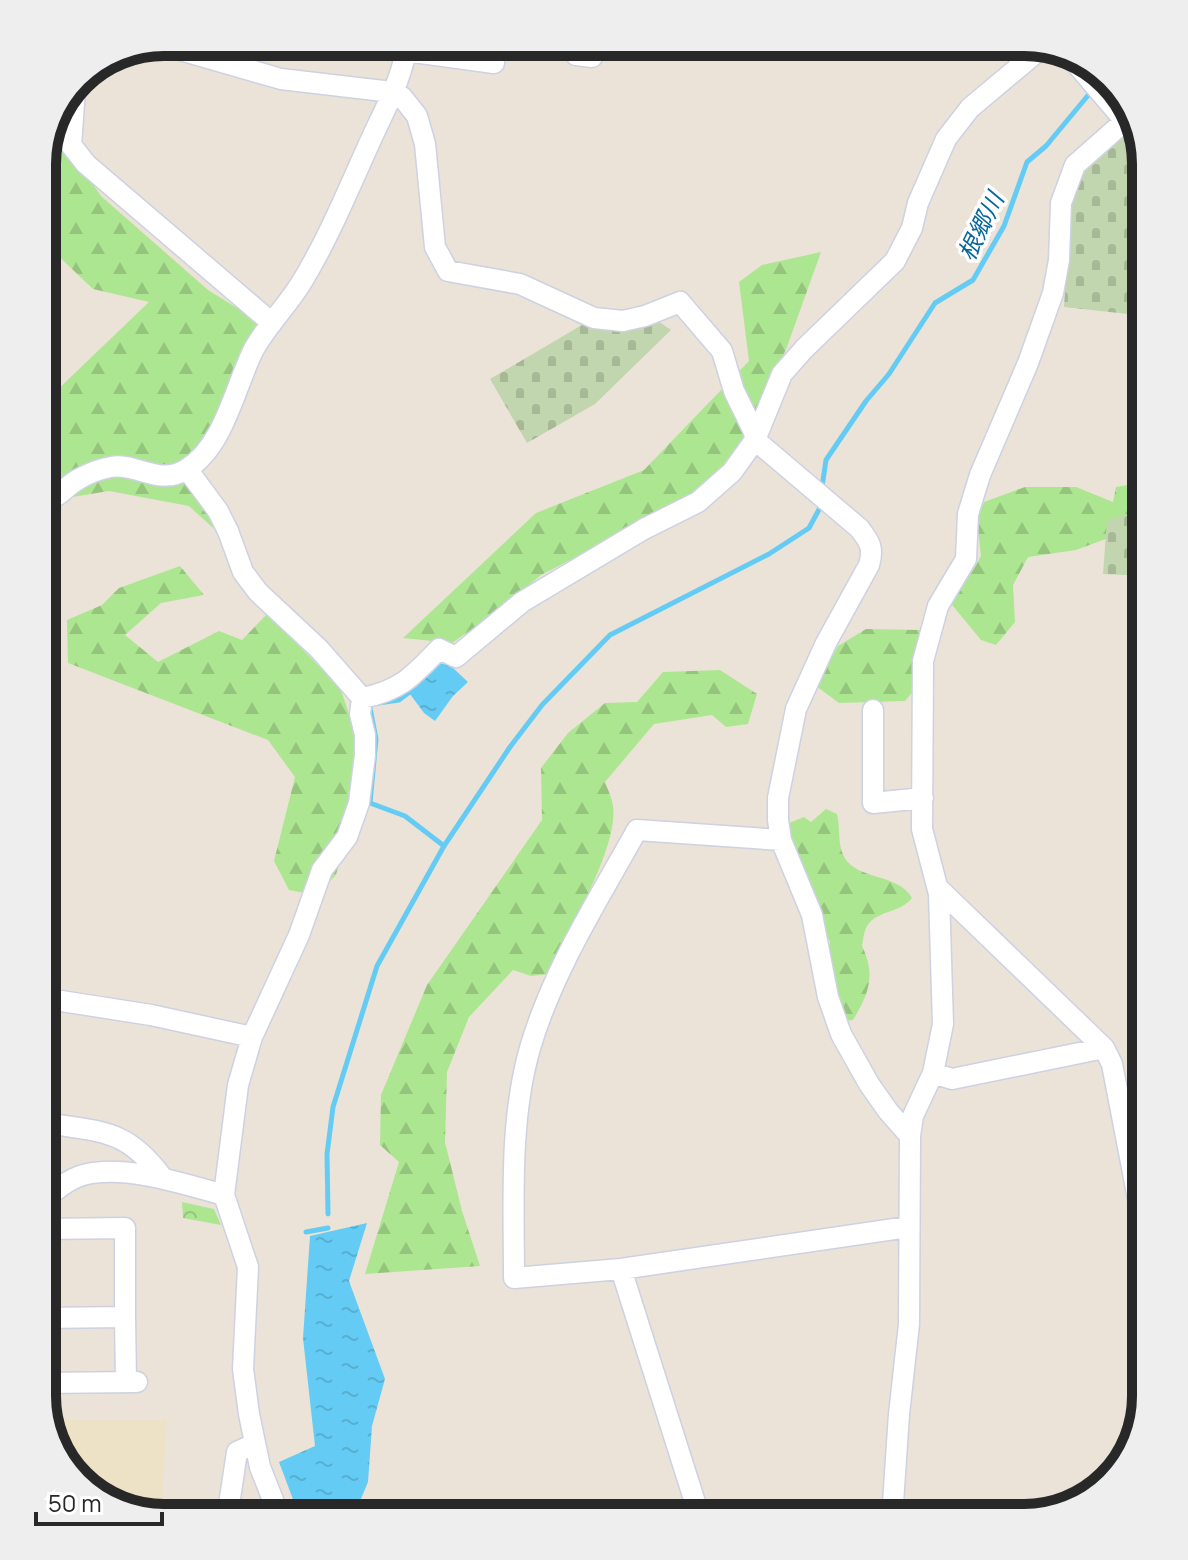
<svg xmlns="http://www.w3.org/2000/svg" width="1188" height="1560" viewBox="0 0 1188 1560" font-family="Manrope,'Noto Sans JP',sans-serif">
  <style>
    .education { fill: #eee2c6 }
    .forest { fill: url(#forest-firs) }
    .cemetery { fill: url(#cemetery-stones) }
    .park { fill: url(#park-crowns) }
    .water { fill: url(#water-ripples) }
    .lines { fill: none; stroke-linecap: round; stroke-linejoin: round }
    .stream { stroke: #64ccf4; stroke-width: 5 }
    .street-casing { stroke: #cdd1e2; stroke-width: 23 }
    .street { stroke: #fff; stroke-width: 20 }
    .labels { text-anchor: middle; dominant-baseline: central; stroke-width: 7; stroke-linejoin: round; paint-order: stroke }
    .water-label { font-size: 24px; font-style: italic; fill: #06679d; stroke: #fff }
    .rim { fill: none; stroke: #282828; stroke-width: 10 }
  </style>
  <defs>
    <pattern id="forest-firs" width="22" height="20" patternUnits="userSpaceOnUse" patternTransform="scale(2)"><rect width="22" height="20" fill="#ade691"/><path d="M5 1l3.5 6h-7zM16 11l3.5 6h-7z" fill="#95c57d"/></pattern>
    <pattern id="cemetery-stones" width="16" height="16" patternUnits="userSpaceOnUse" patternTransform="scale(2)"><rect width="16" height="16" fill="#c1d6ae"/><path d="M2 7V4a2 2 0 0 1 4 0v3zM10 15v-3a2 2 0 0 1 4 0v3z" fill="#a6b896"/></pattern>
    <pattern id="park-crowns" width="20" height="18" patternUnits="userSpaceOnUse" patternTransform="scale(2)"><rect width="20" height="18" fill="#ade691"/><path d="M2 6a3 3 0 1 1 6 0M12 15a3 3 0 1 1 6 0" fill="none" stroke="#95c57d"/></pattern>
    <pattern id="water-ripples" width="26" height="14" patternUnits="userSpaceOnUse" patternTransform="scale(2)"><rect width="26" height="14" fill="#64ccf4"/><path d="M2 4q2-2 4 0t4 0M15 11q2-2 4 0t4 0" fill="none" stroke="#57afd1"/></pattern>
  </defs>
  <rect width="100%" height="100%" fill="#ebe3d8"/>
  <path class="education" d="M49 1420H167L161 1518 103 1502 62 1464Z"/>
  <path class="forest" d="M68 148 101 196 208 290 263 324 216 425 185 464 222 536 189 506 109 491 42 502V399L54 393 149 302 93 289 52 250 42 223V155L45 149Z
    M821 252 788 344 749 439 729 467 695 496 541 575 494 614 452 643 403 638 536 513 644 470 749 361 739 282 762 265Z
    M1146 482V524L1076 550 1028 557 1013 585 1015 622 996 645 981 640 948 600 954 587 973 570 981 556 977 519 984 502 1025 487H1076L1113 502 1116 487Z
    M180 566 204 595 161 603 125 635 158 662 219 631 242 640 267 614 340 687 360 747 355 802 336 875 316 895 289 890 274 861 295 777 268 740 68 663 67 620 102 605 119 588Z
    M866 629 920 630 915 659V689L905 701 839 703 816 686 838 646Z
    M720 670 757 694 748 724 726 727 712 715 654 724 605 782C608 790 612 798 613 806 619 848 566 934 548 974L531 976 513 970 469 1017 447 1072 445 1142 462 1211 480 1266 365 1274 399 1162 380 1145 381 1095 427 985 542 820 541 768 568 733 605 703 637 702 663 672Z
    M826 809 837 814C840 826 838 840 842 852 852 882 897 871 912 898 901 913 877 910 867 926 864 931 863 940 862 946 876 975 869 993 853 1020L842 1021 828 964 830 941C811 916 790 854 789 823L804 817 811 822Z"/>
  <path class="cemetery" d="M1134 123 1146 164V316L1064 307 1071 196 1082 166Z
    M652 317 671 330 595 404 527 443 490 379 587 322Z
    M1146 508V576L1103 574 1107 520Z"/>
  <path class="park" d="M182 1202 214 1209 221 1225 183 1218Z"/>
  <path class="water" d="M438 654 468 682 453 696 435 721 424 713 404 686Z
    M367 1223 349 1281 385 1379 372 1426 368 1482 358 1506 328 1518H300L279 1462 315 1446 303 1338 310 1236Z"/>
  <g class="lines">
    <path class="stream" d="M1104 78 1105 77
      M822 487 826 460 866 401 889 374 935 303 973 280 1004 226 1027 162 1046 146 1090 93
      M378 703 399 700 412 690
      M370 708 376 739 370 803 405 816 444 846
      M328 1214 327 1154 333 1107 377 966 444 846 510 747 542 705 610 635 769 554 809 528 822 504
      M306 1232 328 1228"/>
    <g class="street-casing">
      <path id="street" d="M578 42 576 55 592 57
        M159 44 281 79 392 92 402 97 417 116 425 144 435 247 448 271 520 284 594 318 623 321 645 316 680 302 722 351 734 391 754 432 755 440 859 528C870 542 874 548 869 565L826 643 796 709 778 798V820L781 840 812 915 828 997 841 1034 869 1084 888 1111 910 1136
        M406 51 494 63
        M1067 53 1125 121
        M75 90 71 145 86 164 272 323
        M187 469 218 511 228 531 243 572 258 592 319 649 362 698
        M42 501C56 501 65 487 77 480 87 474 99 469 111 467 136 462 159 487 187 469 225 445 235 386 254 349 268 324 289 304 303 280 329 237 348 190 369 144 383 112 404 77 407 42
        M46 631 50 501
        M873 710V803L923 798
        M781 840 637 830C598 900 553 970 530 1048 509 1121 514 1203 514 1278L621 1269 908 1227
        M937 887 1104 1048 1112 1064 1146 1240
        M42 998 151 1015 252 1037
        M933 1073 952 1079 1104 1048
        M42 1122C99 1133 124 1126 162 1177
        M42 1202C52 1192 69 1179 83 1175 124 1164 184 1184 224 1195
        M621 1269 700 1518
        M125 1317 126 1382
        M42 1318 125 1317V1228L42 1229
        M42 1383 137 1382
        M227 1518 237 1452 254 1444
        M280 1518 260 1467 249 1414 243 1369 248 1267 224 1195 238 1085 252 1037 299 935 322 870 347 837 359 803 365 755V735L360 714 362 698C400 691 413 676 439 649L456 657 522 602 644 529 698 502 732 472 755 440 782 374 804 349 895 261 912 228 918 203 946 139 970 108 1044 46
        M892 1518 899 1414 909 1324 910 1136 913 1116 933 1073 943 1024 939 894 922 829 923 661 938 606 966 559 968 514 980 475 1028 363 1053 293 1059 260 1061 203 1075 165 1125 121 1132 118"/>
    </g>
    <use href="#street" class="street"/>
  </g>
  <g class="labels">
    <g class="water-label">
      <text transform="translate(980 226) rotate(-64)">根郷川</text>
    </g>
  </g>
  <path d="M0 0H1188V1560H0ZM164 56H1024A108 108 0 0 1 1132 164V1396A108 108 0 0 1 1024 1504H164A108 108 0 0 1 56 1396V164A108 108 0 0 1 164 56Z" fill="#eee" fill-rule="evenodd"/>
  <path class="rim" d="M164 56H1024A108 108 0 0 1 1132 164V1396A108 108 0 0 1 1024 1504H164A108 108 0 0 1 56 1396V164A108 108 0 0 1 164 56Z"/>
  <path d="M36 1512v12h126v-12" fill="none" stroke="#282828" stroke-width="4"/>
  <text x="48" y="1512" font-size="24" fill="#282828" stroke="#ffffff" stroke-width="6" paint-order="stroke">50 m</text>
</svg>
